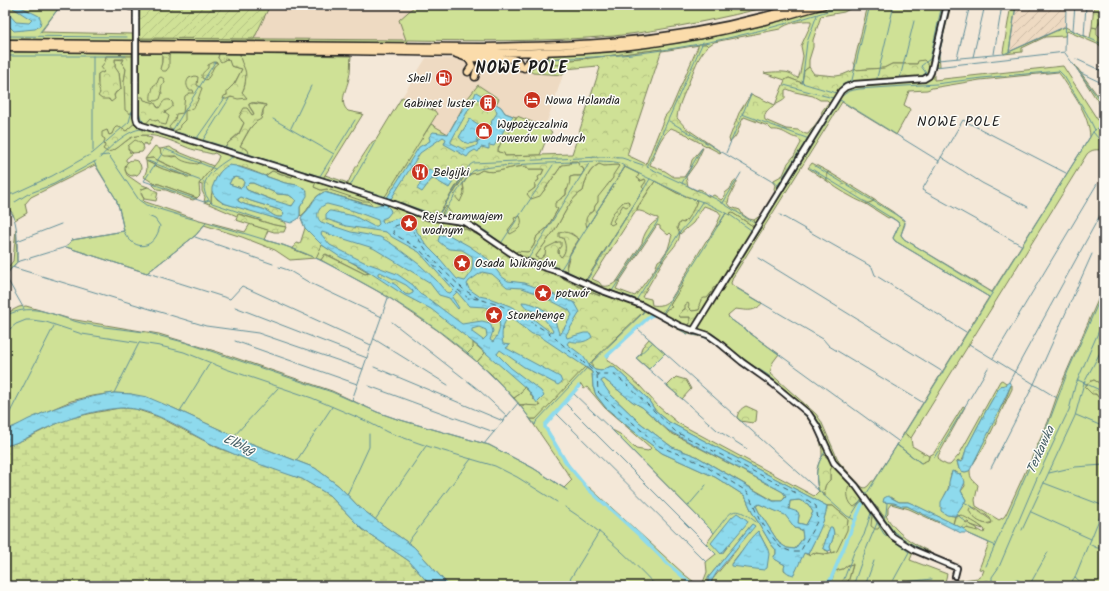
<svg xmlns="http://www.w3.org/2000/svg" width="1109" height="591" viewBox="0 0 1109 591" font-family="Kalam,sans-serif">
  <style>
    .built { fill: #eedac2 }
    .industrial { fill: url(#industrial-furrows) }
    .grass { fill: #cfe196; stroke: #767e59; fill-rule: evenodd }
    .forest { fill: url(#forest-crowns); stroke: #767e59; fill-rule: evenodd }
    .wetland { fill: url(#wetland-marsh); stroke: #767e59 }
    .garden { fill: url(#garden-furrows); stroke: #767e59 }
    .water { fill: url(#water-ripples); stroke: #608e99; fill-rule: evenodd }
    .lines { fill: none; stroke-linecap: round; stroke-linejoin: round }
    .stream { stroke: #608e99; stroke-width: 1 }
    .canal { stroke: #8edaed; stroke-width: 3.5 }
    .ferry { stroke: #445e65; stroke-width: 1; stroke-dasharray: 5 4; stroke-linecap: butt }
    .minor-casing { stroke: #1c1c1c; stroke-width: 8 }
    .highway-casing { stroke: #1c1c1c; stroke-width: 9 }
    .minor { stroke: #fdfcf7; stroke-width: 4.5 }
    .highway { stroke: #fbdcab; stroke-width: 6 }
    .minor-bridge-casing { stroke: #1c1c1c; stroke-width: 8; stroke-linecap: butt }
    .minor-bridge { stroke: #fdfcf7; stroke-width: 4.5 }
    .labels { text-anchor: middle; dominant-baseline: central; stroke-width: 3; stroke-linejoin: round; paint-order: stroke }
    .poi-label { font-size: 12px; fill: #1c1c1c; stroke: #fdfcf7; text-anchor: start }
    .water-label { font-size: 13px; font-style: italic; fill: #445e65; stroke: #fdfcf7 }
    .quarter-label { font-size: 14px; letter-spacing: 1px; fill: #1c1c1c; stroke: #fdfcf7 }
    .district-label { font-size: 16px; font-weight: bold; letter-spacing: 1px; fill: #1c1c1c; stroke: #fdfcf7 }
  </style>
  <defs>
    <pattern id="industrial-furrows" width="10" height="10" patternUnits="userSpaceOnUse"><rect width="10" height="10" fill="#eedac2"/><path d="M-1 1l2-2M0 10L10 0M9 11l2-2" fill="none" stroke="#ccbaa6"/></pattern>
    <pattern id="forest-crowns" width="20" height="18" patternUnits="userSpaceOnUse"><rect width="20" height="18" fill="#cfe196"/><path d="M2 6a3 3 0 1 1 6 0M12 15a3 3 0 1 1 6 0" fill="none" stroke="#b1c081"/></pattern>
    <pattern id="wetland-marsh" width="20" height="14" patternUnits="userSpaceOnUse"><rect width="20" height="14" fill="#cfe196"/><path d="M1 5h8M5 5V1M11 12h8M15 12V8" fill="none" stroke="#b1c081"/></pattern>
    <pattern id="garden-furrows" width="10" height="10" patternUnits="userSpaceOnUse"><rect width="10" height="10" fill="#cfe196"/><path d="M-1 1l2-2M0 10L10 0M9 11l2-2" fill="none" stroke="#b1c081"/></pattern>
    <pattern id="water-ripples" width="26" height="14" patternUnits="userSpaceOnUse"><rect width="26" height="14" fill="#8edaed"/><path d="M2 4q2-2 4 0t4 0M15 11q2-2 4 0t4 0" fill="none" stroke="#7abacb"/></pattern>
  </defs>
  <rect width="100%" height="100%" fill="#f4e8d8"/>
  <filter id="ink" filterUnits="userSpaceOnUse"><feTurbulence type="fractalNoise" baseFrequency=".025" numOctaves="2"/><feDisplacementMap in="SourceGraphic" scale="8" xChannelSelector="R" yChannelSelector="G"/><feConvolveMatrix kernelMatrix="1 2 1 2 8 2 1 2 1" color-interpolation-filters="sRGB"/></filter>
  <g filter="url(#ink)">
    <path class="built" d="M270 5H775L733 16 660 29 614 36 567 39 473 41 254 39Z
      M426 58 500 60H535L537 64 530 72 563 75 545 127 505 113 501 107 496 104 498 99 478 85 448 134 431 124 437 112 402 97Z"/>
    <path class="industrial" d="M1016 5H1066L1065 27 1009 52Z"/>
    <path class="grass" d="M5 5H61L41 32 133 34V41L5 39Z
      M416 5H775C723 18 667 30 614 36 545 42 475 41 407 40L406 43 139 40V38L406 40 399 20Z
      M835 5H857L844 12 821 16 813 40V47L809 60V67L804 71 802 83 789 78 785 80 764 73C768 72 785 71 789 73 793 74 794 77 798 78L800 73 803 56 801 46 811 24V21C802 20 787 23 780 29L714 42 708 46 706 44 662 51V49L591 58 572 60 566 58 538 59 552 55 610 52 686 42 766 25Z
      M868 5H951L939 54 940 66 936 67 934 72V80L1063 66 1099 122 1104 118V125L1100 129 1104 135V151C1097 149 1092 149 1087 154L911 438 904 433 989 297 895 241 893 238 899 225 898 222 891 217 888 218 866 204 873 201V199L893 212 905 222 901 235 904 239 992 292 1090 137C1089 114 1074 96 1062 77L1058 72 980 80 932 88 927 90 909 91 904 105 909 108 910 110 896 135 842 102 733 277 731 283 732 285 762 303C755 313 746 310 735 309L728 315 729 318 779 354 773 362 770 373 816 414 821 421 839 462 862 487 865 488 868 486 872 481H874L897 445 921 462 928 460 929 456 934 453 963 406 965 407 938 456 939 461 947 465H950L959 455 1000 381 1002 380 1006 383V385L1000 386C990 404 979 423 970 442 967 448 965 457 961 462L958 460 957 461 959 469C962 472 966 473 970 470 970 479 972 479 978 485L975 500 976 506 999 520 1004 517 1006 514 1048 422 1060 387 1104 286V386L1094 380 1086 384 1087 389 1089 391 1104 399V586H992L988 581 942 586H847L853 565H848L843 569 835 571 830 581 824 583 742 586H449L414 547 380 523 358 506 339 486 315 468 245 441 173 408 131 394 114 393 92 396 71 401 34 417 21 424 5 430V314L19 307 26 306 70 319 159 334 218 352 332 391 377 412 397 419 489 445 533 468 564 488 572 480 530 419H536L527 404 520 405 514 398 521 393 524 387 528 390 534 400 573 360 592 372 593 387 596 395 606 408 631 429 662 453 715 477 745 496 752 512 771 544 776 550V554L774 556 775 559 785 565 784 570 790 574 804 553 810 556 814 553 825 554 834 552C842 541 847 533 848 519 843 514 838 511 833 506H827L669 422 655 410 647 398 614 367 611 366 601 371 595 370 592 367 591 361 644 311 645 307 658 314 670 305 682 286 681 282 706 241 709 238 716 226H718L726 213 731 212 756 228 754 220 761 215 776 193 778 194 843 89 926 64 925 62 917 64H892L884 68 854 70 855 65 854 63ZM712 292 693 330 686 326 690 324V317H680L683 310 688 307 692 311 699 310ZM653 315C664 321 676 329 688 334 695 336 702 336 709 339 721 346 731 358 742 366 770 386 825 417 822 457L824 454 828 458 830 462V480C824 485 824 488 825 496L819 491 814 496 678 423 659 407 639 385 614 364 609 362 607 359 611 352 650 316ZM581 384 584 389 587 387 605 408 651 448 648 451 636 449 620 434 612 430 714 533 706 544 716 554 706 562 707 572 702 585H698L685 575 589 487 587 488C570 468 558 450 545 427V425ZM955 471 964 479 965 486 961 491 966 500 956 514C966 520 976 521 985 530L984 533 979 530 965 528 964 529 967 533 989 543 979 569 984 570 982 575 978 578 945 582 947 574 910 560 914 550 929 556 930 552C912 543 897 534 886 516L888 514V508L891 504 909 509 939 523V521L907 506H905L894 503 883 502 891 497 899 502H908L953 524 955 516C934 515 942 501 948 489 949 486 950 477 951 474ZM971 506 974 508H976L990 518 992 523C985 526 979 521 974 517ZM877 507 884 517 885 523H882L879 526 872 515ZM752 524 737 549 712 580 711 586 708 578ZM723 529 731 542 722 554 712 543ZM758 531 768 550 731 564 754 535Z
      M1011 5H1016L1009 52 1065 27 1090 38 1092 27 1097 28V35L1104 41V47L1067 31 1065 36 1045 37 1022 48V52L1004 54 1003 52Z
      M5 52 132 53V56H106L103 74H98C96 88 103 93 111 102L116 92 119 91 121 89 119 73 115 68V59L124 60 122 63 126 69 124 82 129 113H136L137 121 126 131 119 127 112 134 109 135 107 130 105 139 113 151 133 136 147 135V137L152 138 148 145H146L145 143 143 146 140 142 129 152 133 153 126 159V161L128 162 125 170 127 175 140 184 148 187 142 189 141 194 144 199 143 201 196 219 245 232 250 224 268 230 264 240 283 245 315 258 322 245 371 273 365 274 326 254 321 260 316 258 290 260 275 250 242 237 204 225 196 235 147 273 66 247 72 240 124 231 119 208 116 199 95 165 31 197 25 204 27 213 15 220 13 214 10 210 5 211Z
      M139 53H162V62L161 67 168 64 169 54H219L218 58 223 61 226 59 229 60 232 66 242 69C237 79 232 88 226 96L228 98 243 95 242 92C250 80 240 67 240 54L351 56C350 63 351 71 349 78 347 89 338 102 348 111L363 114 322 180 314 187 321 190 327 189 369 201 373 206 324 192C312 199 310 209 301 216L300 215V207L305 199 297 185 285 183 265 176 272 171 292 177 248 158 240 146 251 127 263 115V110L266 105C261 104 254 101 249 104V106L254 114 252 115 247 108 241 120 244 123 239 133 228 143 224 151 143 126 151 117 165 113 166 111 173 105 170 100 159 108 156 105 136 97V83H139Z
      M537 64 566 65 563 75 533 73 528 70 529 68H533Z
      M1075 65 1104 104V111L1075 66Z
      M402 97 435 111 437 114 422 138 426 143 385 200 346 188C352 171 363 156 372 142L376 140Z
      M517 116 545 127 552 132 546 140 540 155 504 156 498 152V149L505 133 508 134Z
      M155 146 160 149 161 153 172 157 177 156C184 161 192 164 200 163L201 161 213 166 199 184 200 195 197 198 159 184 152 183V182L144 177 147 169 146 161C160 168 176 175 192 176L153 158 145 159Z
      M571 161H577L580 167 583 168 584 171 581 176H574L570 177V186L566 190V195L561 198 558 209 547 228 537 236 534 245 530 251 527 252H517L514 259 487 240 453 223 438 221 436 219 464 173 466 174 453 194 462 197 464 189 463 184 470 174 477 173 482 170C495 176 512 164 527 167L528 169H544L539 180 535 183V188L527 194 543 192 562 165Z
      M812 163 829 172 827 173V181L808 168Z
      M599 164 618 165 619 166 613 178 604 190 598 202 595 206 594 211 589 213 587 227 625 167 639 174 640 181 646 179 647 181 642 187 644 189 586 280 583 282 600 290 601 296C577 288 557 272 533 267L534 264 566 269 570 254 579 239 571 233 563 238C567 245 567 251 561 258L558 253V242C550 247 547 253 540 259L535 257C541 248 548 240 554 231 562 220 570 197 583 191 586 179 588 171 599 164Z
      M655 181 677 193 697 200C695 208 688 223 679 224L677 227C686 240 669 250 663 261L661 259 668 249 672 235 670 233 668 235 660 228V226L657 225 620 281H617L642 243C643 235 650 223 658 220V218C650 217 644 210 637 211V209Z
      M212 191 217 199 223 203 263 214 286 223V227L274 225 239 214 237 216 209 204 211 202Z
      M16 229 17 262 6 274 7 279 5 280V271L13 261Z
      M472 342 485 353 477 362 467 354 473 348Z
      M604 379 633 402 642 407 669 432 783 492 786 496 782 501H774L696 456 672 447 639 422 610 394 600 381Z
      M1011 385H1012V389L984 447 973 464 996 415 1005 401Z
      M799 500 808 504 813 512 806 525 798 523 799 515 789 509 790 501Z
      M759 504 786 515 795 528 802 530 803 538 795 549 787 548 779 543 759 512 756 506Z"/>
    <path class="forest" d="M1094 5H1104V11L1097 28 1092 27Z
      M699 44H706L708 46C698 56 694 70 689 82 684 95 678 105 677 118L686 128 721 152 720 153 691 138 688 135 671 128C660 136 655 153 650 165L665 171 674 177H684L690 168 692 160 702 148H703L696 163 686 177 688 186 697 191 698 189 702 190 706 195 710 197 714 195 721 200 725 196V193L730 189 734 181H737V182L729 198 728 203 731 207 740 210 742 214 749 219 754 220 756 228 731 212 730 215 726 213 718 226H716L721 215 718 211 704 206 693 223 680 234 677 228 680 222 684 223C689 217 695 208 697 200L677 193 655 181 637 208V211L634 213 592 279 599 282 602 286C609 287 612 285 617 281H620L616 289 635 296 655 269 658 261 661 259 663 261 642 297 651 299 652 305C669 308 673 295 681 282L683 284 682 286 670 305 672 307 667 309 662 316 645 307 644 311 592 361V367L590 370 585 367 536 419H530L520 405 540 406C535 400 531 392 524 387L521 393 514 398 490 373 477 362 485 353 473 342V348L467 354 437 330 388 297 321 260 325 254 365 274 370 273 322 245 316 258 293 249 296 243 300 244 305 228 301 218C303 215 306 213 307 210 312 202 318 191 328 193L368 205 373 206 369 201H363L327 189 321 190 314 187 317 179 322 180 325 175 348 183 347 187 383 198 386 195 431 124 448 134 468 98 478 85 499 99 496 104 501 107 505 113 516 117 508 135 505 134 498 149V152L504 153 505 156 572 154 600 68 598 66 565 69 566 65 537 64 538 59 566 58 572 60 591 58 662 49 627 155 646 164 665 116 671 109ZM571 161H577L580 167 583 168 584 171 581 176H574L570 177C570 186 567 188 566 195L555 203V207L558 209 547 228 537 236 534 245 530 251 527 252 517 251 515 253 514 259C492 243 466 225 439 221V219L451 220 453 216 446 206 439 219 436 218 464 173 466 174 453 194 460 202 464 193 463 184 470 174 477 173 482 170C496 176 512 164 527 167L528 169H544L542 174 538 177 539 180 535 183V188L527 194 531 199 540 196 562 165 570 164ZM599 164 604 166 618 165 619 166 613 175V178L598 197V202L595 206 594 211C587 214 584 219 587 227L625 167 639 174 637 178 639 179 640 181 645 179 646 181 642 187 644 189 586 280 583 283 599 290V293L600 296C577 288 557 272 533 267L534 264 562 273 567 271C564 260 573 248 579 239 572 235 568 230 559 233V237L563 238C566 245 567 252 561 257L558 253V250L561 246V242H558L546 248 545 255 540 259 535 257C541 248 548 240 554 231 562 220 570 197 583 191 586 179 588 170 599 164Z
      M162 53 169 54V67L166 71H163L160 69 162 62Z
      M219 54H240C240 61 243 64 245 70 247 75 245 88 242 92L247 98 238 99 231 97 227 99H223L224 96 227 95V91L235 83 242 69 231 66 229 60 226 59 221 62 218 58Z
      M106 56H132V83H136V97H143L144 100 155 103 157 107 159 108C163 103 163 99 170 100 177 106 170 109 165 112V113L169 116 166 125 161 124 158 120 155 121 151 118 144 126 224 150 228 143 239 134 244 123 239 117 244 108H247L252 115 254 114C253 110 249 108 249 104L252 103 266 105 263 110 261 119C250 124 246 136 240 146L248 150 249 154 248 158 296 173 292 177 272 171 265 176C249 170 227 157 217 177 213 186 211 193 211 202L209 204 204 202 205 197 202 191V185L199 184 217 161 219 156 215 153 212 154C205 152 192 150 186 147 172 141 152 132 136 136 125 138 119 151 107 152L103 149 105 146 104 143 105 139 102 137V132L107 130 109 135 112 134 114 129 116 127H119L126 131 137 121 136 113H129L125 110 124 82 126 69 122 63 124 59H115V67L119 73 121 89 119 91 116 92 114 95 115 99 111 102 109 99H102L98 96 100 93 98 86V74L101 72 103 73 104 71 101 67 105 62Z
      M924 60 931 68 929 76 860 84 844 88 778 194 774 189 775 185 772 181 783 175 788 163 794 156 801 143C799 136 796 139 791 136 785 133 780 129 772 130L768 126 744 117C738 126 739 136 730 142L729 139 739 113 751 94 775 105 785 80 789 78 802 83 804 71 809 67 814 74 836 76 842 75 854 70 884 68 892 64H917L918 61ZM787 89 795 92 813 96 820 100H827L829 102 822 111 821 117 808 134H806L798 130 786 129 765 120C762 108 778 105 785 99V90Z
      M214 62 218 63C211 67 212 76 206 80L202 78C201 73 205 71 208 68V65Z
      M195 76 198 77 197 85 202 88C197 100 198 108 185 111V120L180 125 179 129 174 131 170 129 169 127 175 120 176 114 183 113 185 96 189 93H194L193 90H189C186 85 186 82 189 78Z
      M161 77 164 79 165 83 162 85 161 91 162 93 160 99 156 101 151 100C150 93 153 91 153 86L157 83 159 78Z
      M135 140C140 142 143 143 144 149L142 152 133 153 128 149V146Z
      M170 147 174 150 201 161 198 164C191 163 181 162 177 156H165L161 154 160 149Z
      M153 158C166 165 179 170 192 176V177H186L184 175 163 169 146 161 145 159Z
      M125 168a8 8 0 1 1 16 0a8 8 0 1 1-16 0Z
      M829 172 873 199 874 201 866 204C852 198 839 190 827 181V173Z
      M236 177 243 179C245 182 244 185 241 188L229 184 232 178Z
      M249 183H253L278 194 289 195 296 200 294 205 288 206 247 190 245 187Z
      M155 184H159L197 198 193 200 186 198 166 190 157 189 153 185Z
      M148 187 158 192 156 201 144 199 141 191 142 189Z
      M241 197 251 201 280 210 284 214 282 217C275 218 272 214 267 211 258 206 247 207 238 201V199Z
      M628 201 630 203V205L626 207 623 205 613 221 615 223 611 225 609 223 613 213 623 202Z
      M238 214 274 225 286 227 284 232H274L236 220Z
      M520 216C524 225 519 230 510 234L508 230 515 221 514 218Z
      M716 287 719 288 693 331 686 329V326L690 324V317H680L679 315 683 310 685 309V305L688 303 689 305 688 307 692 311 699 310 700 307 699 305 701 300 704 298H707L712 292 713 288Z
      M649 339 665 353 649 369 636 358 640 355 642 347Z
      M676 377 686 380 691 389 682 399 667 386Z
      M1094 380 1104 386V399L1098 397 1096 394H1092L1085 387 1089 382Z
      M746 406 757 411 756 421 753 423 740 421 737 418C738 412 740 409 746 406Z
      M904 433 911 438 912 446 929 456 928 460 921 463 897 445Z
      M824 454 826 457 828 458 833 466 830 470V480C824 485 824 488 825 496L819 491C815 478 815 465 824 454Z
      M852 485 854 487 856 486 863 496 861 498 862 501 854 507C848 503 846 493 849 486Z
      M875 505 884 517 885 523H882L878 529H875L871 526 872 515 870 511 871 508Z
      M827 506H833C838 511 843 514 848 519L847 530 837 551 832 553 830 547C832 540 836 534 832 527L826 537 825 550 828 551 829 553 825 554 814 553 810 556 808 554 824 519Z
      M971 506 991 520 992 522C983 527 972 518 969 510Z
      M956 514 958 516 961 515C968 519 978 523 983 529L971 525 968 522H965L977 528 978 531 966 528 964 529 953 524Z
      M853 564 847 586H742L828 582 832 580 835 571 843 569 848 565Z"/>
    <path class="wetland" d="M120 408 135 409 159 417 218 448 302 479 329 495 362 529 409 561 431 586H5V446C27 441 46 427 68 419 85 414 103 411 120 408Z
      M988 581 1001 586H942Z"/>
    <path class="garden" d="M140 5H270L254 39 139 38Z"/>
    <path class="water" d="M5 5H14L12 8 10 7 6 11 16 22 29 23 32 20 13 8 15 5H17L39 16 41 20 40 26 35 29 14 31 5 22Z
      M476 92 501 107 505 113 513 116 494 146 489 145V149L481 147 478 152 475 150 470 153 467 157 444 144 446 139 443 137 420 153 389 202 387 206 390 209 391 212 387 217 382 219 383 223 398 218 405 220 413 226 428 247 440 259 457 279 465 281C472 273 474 266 472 256L462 250 449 249 444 246 438 241 440 235H449L469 246 488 259 501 276 508 281 525 283 575 303 580 312 566 335 567 338 584 333H590L592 337C585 343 578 343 569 341L567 344 583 356 589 365 595 370 601 371 611 366 614 367 647 398 655 410 669 422 827 506C825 523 815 539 808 554L804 553 794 575C789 574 785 572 784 568L785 565 773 558 776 554V550L771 544 752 512 745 496 715 477 662 453 631 429 606 408 596 395 593 387 592 372 590 370 538 335 532 334 509 317C502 323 501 334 503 344L510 345 506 348 560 377 562 382 558 385 524 367 500 350 497 354 511 368 541 391 544 396 537 403 528 390 479 347 431 309 404 295 360 266 340 257 322 245 305 228 301 218C302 216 304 214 305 213 313 205 312 198 324 192L368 205 373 206 383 204 419 147 430 141 429 137 433 132 448 134 468 100 474 97ZM475 98 495 108 497 113 491 122 492 123 479 142 476 141 482 128 481 126 470 119 459 137C462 142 470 146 475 142L478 143 476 146 465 150 451 143V141ZM327 204 354 211 378 220 379 224 377 226H373L354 216 331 211H329L326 214V219L346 226 386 232 392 237 419 252 453 290 450 293 446 292 436 280 420 265 392 244 380 237 351 232 321 222C314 216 319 206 327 204ZM322 232 373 248 429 282 439 295 449 298 458 309 459 308 452 297 457 292 469 306 485 307 497 312C501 324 501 332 493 342L490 340 493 331 490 323 482 321 462 324 430 300 420 294 413 285 397 274 364 262 330 245 321 234ZM380 272 406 285 413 291V293L409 295 405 294 396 285 378 275V273ZM482 272 492 274 507 287 522 288 536 293 569 310 572 315 560 335C557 330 557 324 554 320 548 310 533 302 522 302 524 308 530 309 535 312 542 316 549 324 553 331L550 332 532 318 510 306 489 298 479 296 469 289 467 284 469 281ZM479 327 486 330 487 336 483 340 472 332V329ZM604 379 633 402 642 407 669 431 783 492 786 497 782 501H773L696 456 672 447 639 422 610 394 601 381ZM799 500 808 504 813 512 806 525 798 523 799 515 798 512 789 509 790 501ZM759 504 785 515 795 528 802 530 803 538 795 549 787 548 779 543 759 512 756 506Z
      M229 165 236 166 285 183 297 185 306 189 307 192V196L300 207V215L298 219 291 223 223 203C218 199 211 195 212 188 216 178 219 170 229 165ZM236 177 243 179C245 182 244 185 241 188L229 184 232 178ZM249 183H253L278 194 289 195 296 200 292 206 272 200 247 190 245 187ZM241 197 251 201 280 210 284 214 282 217C275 218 272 214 267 211 258 206 247 207 238 201V199Z
      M429 169 436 173V172L453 182 449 188 434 179 431 180 422 192 417 189Z
      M1009 382 1011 385C998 414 984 442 970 470 966 473 962 472 959 469L957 461 961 462 963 461 966 449 988 407 1000 386 1005 385Z
      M114 393 131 394 147 397 173 408 245 441 315 468 339 486 358 506 380 523 414 547 449 586H431L409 561 362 529 329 495 302 479C275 470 246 460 220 448 190 435 153 406 120 408 95 410 69 418 47 428 33 434 20 443 5 446V430C16 427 25 420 36 416 63 404 85 397 114 393Z
      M952 471 960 474 965 482 961 491 966 500 955 516 947 515 941 511V502L949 488V482Z
      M888 496 899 502H908L913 504 964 529 967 533H961L907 506H902L894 503 883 502 884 498Z
      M737 513 747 520 748 522 721 554 711 543 732 517Z
      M752 524 755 526 717 572 712 580 711 586H710L708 581V578Z
      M830 527H832C836 534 832 540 830 547L831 550 828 551 823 548Z
      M758 531 768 550 769 554 767 568 764 570 731 566V564C741 554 747 540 758 531Z"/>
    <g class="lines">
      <path class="stream" d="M870 7 889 5
        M817 15 807 42 802 83 836 93 842 85 850 81 920 77 926 73 921 66 930 59 942 5
        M1069 29 1104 45
        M1073 30 1075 5
        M5 31 10 36
        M40 32 61 5
        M5 36 127 37
        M1084 36 1086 5
        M703 42 647 167 716 199 756 224 776 193 778 185 833 98 784 85
        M1009 52 1016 5
        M1065 53 1104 106
        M994 54 1002 5
        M5 56H126
        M93 56V151
        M973 57 985 5
        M957 58 970 5
        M538 59C575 58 612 57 648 52 714 44 783 26 846 5
        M1076 59 1104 72
        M938 60 1004 54 1064 27
        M936 67 1065 52 1066 5
        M1081 73 1104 84
        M932 77 938 60 950 5
        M877 78 894 5
        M900 78 914 21
        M852 80 870 5
        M842 96 849 91 859 89 936 84 981 78 1059 71 1064 76 1087 114 1095 130
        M229 99 203 140 345 184
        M139 111 141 119 145 123 197 138 225 98
        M742 114 809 139
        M273 119 334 154
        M669 121 778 185
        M1102 124 1104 122
        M291 128 311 86
        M172 131 215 62
        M1093 132 1104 145
        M375 142 350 186 387 197
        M726 153 751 94
        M100 156 108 155 110 157 139 200 146 205C191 220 237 230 282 245 305 252 327 263 348 275 418 311 488 361 535 425L536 422 587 368
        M234 156C217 166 191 183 212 203L260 219
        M941 157 982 183 1028 207
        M100 158C108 148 129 129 142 129L234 156 368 198
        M148 161 204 182
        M94 162 116 199 119 208 124 231 72 240 66 247 147 273 196 235 206 223
        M815 166 903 219C908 224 902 229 901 235L904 239 992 293
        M810 168 898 222 899 225 893 238 895 241 989 297
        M320 176 355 120
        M682 183 702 148
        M5 194H13L52 176 93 153 129 122 132 111
        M689 197 706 203 730 215 751 230 749 235 693 326 690 327
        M391 199 405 204
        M209 200 204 202 144 181 165 149 215 169
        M374 201 383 204
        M15 202 28 194 54 184 96 161
        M723 203 741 173
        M407 205 438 216 470 165 473 163 601 157 622 158 643 165
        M5 208C20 211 17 249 17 261
        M780 215 872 267 875 275 966 332
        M429 219 463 225 487 240 517 261 528 266 541 269
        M124 232C135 253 155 249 160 226L155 219 148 216
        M195 237 273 264
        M17 241 61 224
        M502 242 553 165
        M1021 245 922 190 963 120 1066 173
        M758 258 943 372
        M528 259 590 162
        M543 263 521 257 487 232 467 220 442 216C448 206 465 178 473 171 484 164 581 162 600 161 609 162 618 160 625 167L686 196
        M547 264 567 271 603 288 633 298 687 326
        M12 267 206 326 258 333 363 369
        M279 267 288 270 310 283 382 317
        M561 269 624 168
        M552 272 596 292 645 309 643 313 589 365
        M148 273 230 299 242 286 371 345
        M587 280 650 179
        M736 288 823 339 829 346 922 402
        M612 291 658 221
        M637 299 679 233 689 222 702 202
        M235 307 367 358
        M24 309 6 277V275L17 262 66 247
        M663 313 726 213
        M653 315 688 334 701 336 713 342 742 366 763 380 787 399 809 419 817 430
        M5 316C36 300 55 318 86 324 105 328 125 329 144 332
        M729 318 898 441
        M392 322 479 390 507 416
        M637 328 847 516 855 520
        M698 328 840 100 939 161
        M706 331 713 334 749 363 768 375 814 415 820 424 836 461 864 492 867 493 1093 132 1098 127
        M5 333 16 324 26 320H32L46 322 82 334 160 346 184 352 226 369 312 398 366 421
        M149 333 187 343 332 392 377 412 397 419 489 445 533 468 567 490
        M374 339 448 385
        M235 341 357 384
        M652 343 636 358 717 430 747 449
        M969 344 1057 398
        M993 358 1097 184
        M374 367 503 421
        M649 369 664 354
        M1078 380 1104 392
        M1009 382 1104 208
        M369 386 494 432
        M114 393 139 343
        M573 393 612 430 714 533C731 512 732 502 756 522
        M352 400 388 298
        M565 403 716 554
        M180 411 210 363
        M556 413 706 562
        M1076 415 1104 427
        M5 422 54 326
        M368 422 387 432 430 447 495 466 517 477 557 502
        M818 433 830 462 852 485 862 499 858 505 850 518
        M234 436 278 388
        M484 444 518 403
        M897 445 921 463
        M934 458 988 368
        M297 460 332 407
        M991 468 1034 384 1092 254
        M1049 473 1075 467 1104 465
        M960 474 962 472
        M1044 483 1104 506
        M818 490C815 476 816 464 825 452
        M347 495 369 447V434
        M872 502 894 532 910 543 927 552
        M964 502 974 508
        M688 506 706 485
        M565 507C599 529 628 556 656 586
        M1104 507 1089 544 1097 548H1104
        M1031 512 1091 539
        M956 514 965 521
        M873 516 884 534 909 552 892 583
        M884 517 886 514 887 503
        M375 520 426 446
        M1022 530 1075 416 1084 383 1104 345
        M967 533 994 545
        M408 542 471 459
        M986 566 1049 422 1068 371 1104 290
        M1075 577 1085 586
        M844 579 854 552 864 535 871 513 866 506
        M1016 579 1029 586
        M566 586 599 532
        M853 586 865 552 877 523
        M865 586 874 561
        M871 586 932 579
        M942 586 988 581 991 582
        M992 586V577L999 567 1037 478 1065 418 1069 410 1075 386 1104 319
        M1029 586 1048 552
        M1068 586 1075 577 1088 545"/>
      <path class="canal" d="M607 356 650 316 653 315
        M579 386 545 425V427L567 464 587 488 639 535 668 564 694 586
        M742 586 824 583 830 581 862 504"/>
      <path class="ferry" d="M408 224 429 254 442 269 463 289 479 299 502 306 518 314 549 333 597 374H613L625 383 676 432 800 495 816 506 818 520 800 552H792L780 547 759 519 748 492 700 463 659 446 598 392 597 374
        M408 224H401L395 226 393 232 394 234 419 249 454 287 468 298 478 299"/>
      <g class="minor-casing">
        <path id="minor" d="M126 5 130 7H136
          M136 19V5
          M136 81V117L137 121 141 125 346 188 389 202 428 217 464 222 477 230 521 260 562 273 600 290 641 305 680 326 708 335 718 342 742 362 773 384 809 414 817 426 834 463 856 486 892 536 914 550 957 568 955 576
          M693 331 841 91 846 87 855 84 924 79 929 76 931 72 947 5"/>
      </g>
      <g class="highway-casing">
        <path id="highway" d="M5 43 479 47C523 46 567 46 610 42 675 37 742 24 804 5
          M5 48C118 49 231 50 344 51 424 52 505 55 585 50 666 45 746 28 824 5
          M456 54 467 58 513 59 518 61 521 67
          M467 58 470 61 472 66 468 72
          M524 68 532 58 545 54
          M475 77C477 67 480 63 489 60"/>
      </g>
      <use href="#minor" class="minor"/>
      <use href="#highway" class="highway"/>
      <g class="minor-bridge-casing">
        <path id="minor-bridge" d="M136 81V19"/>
      </g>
      <use href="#minor-bridge" class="minor-bridge"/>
    </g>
  </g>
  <defs>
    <g id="fuel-disc" transform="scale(0.9)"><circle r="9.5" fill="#c8321e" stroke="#fdfcf7"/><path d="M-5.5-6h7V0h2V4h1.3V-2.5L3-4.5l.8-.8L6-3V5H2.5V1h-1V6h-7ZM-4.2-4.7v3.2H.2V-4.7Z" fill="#fff"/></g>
    <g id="hotel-disc" transform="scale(0.9)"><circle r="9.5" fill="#c8321e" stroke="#fdfcf7"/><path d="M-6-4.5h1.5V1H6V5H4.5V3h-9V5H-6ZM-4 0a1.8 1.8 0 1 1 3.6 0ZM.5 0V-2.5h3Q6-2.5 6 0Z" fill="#fff"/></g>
    <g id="building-disc" transform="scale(0.9)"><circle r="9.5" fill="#c8321e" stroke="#fdfcf7"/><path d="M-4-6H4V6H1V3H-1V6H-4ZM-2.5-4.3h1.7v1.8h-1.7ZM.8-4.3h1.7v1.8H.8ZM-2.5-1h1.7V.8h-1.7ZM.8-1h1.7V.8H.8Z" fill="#fff"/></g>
    <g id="shop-disc" transform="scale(0.9)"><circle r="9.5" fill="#c8321e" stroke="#fdfcf7"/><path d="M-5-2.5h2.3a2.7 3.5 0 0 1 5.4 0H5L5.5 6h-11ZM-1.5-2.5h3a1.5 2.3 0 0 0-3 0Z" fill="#fff"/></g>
    <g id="restaurant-disc" transform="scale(0.9)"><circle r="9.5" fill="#c8321e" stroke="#fdfcf7"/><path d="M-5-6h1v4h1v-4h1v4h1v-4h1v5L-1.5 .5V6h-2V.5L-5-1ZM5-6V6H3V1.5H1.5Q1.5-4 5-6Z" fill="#fff"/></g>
    <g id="sight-disc" transform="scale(0.9)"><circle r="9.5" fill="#c8321e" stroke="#fdfcf7"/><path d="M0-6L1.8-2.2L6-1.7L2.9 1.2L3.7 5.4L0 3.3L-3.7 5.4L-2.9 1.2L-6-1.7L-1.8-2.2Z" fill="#fff"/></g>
  </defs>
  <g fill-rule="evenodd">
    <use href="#fuel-disc" x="444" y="78"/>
    <use href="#hotel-disc" x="532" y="100"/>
    <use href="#building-disc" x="488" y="103"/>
    <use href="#shop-disc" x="484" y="131"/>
    <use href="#restaurant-disc" x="420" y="172"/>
    <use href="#sight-disc" x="409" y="223"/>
    <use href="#sight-disc" x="462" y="263"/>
    <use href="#sight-disc" x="543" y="293"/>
    <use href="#sight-disc" x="494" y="315"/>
  </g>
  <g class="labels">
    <g class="poi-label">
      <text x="431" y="78" text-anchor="end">Shell</text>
      <text x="545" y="100">Nowa Holandia</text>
      <text x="475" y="103" text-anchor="end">Gabinet luster</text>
      <text x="497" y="124">Wypożyczalnia<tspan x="497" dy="14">rowerów wodnych</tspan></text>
      <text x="433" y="172">Belgijki</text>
      <text x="422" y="216">Rejs tramwajem<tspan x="422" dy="14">wodnym</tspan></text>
      <text x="475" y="263">Osada Wikingów</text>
      <text x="556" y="293">potwór</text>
      <text x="507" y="315">Stonehenge</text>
    </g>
    <g class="water-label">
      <text transform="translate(239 445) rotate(23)">Elbląg</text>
      <text transform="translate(1041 450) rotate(-66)">Terkawka</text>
    </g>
    <g class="quarter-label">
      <text x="959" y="122">NOWE POLE</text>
    </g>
    <g class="district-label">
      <text x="522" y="68">NOWE POLE</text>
    </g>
  </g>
  <rect width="1109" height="591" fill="none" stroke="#fdfcf7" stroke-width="20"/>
  <rect x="10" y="10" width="1089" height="571" fill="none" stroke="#1c1c1c" stroke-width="1.5" filter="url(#ink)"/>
</svg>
